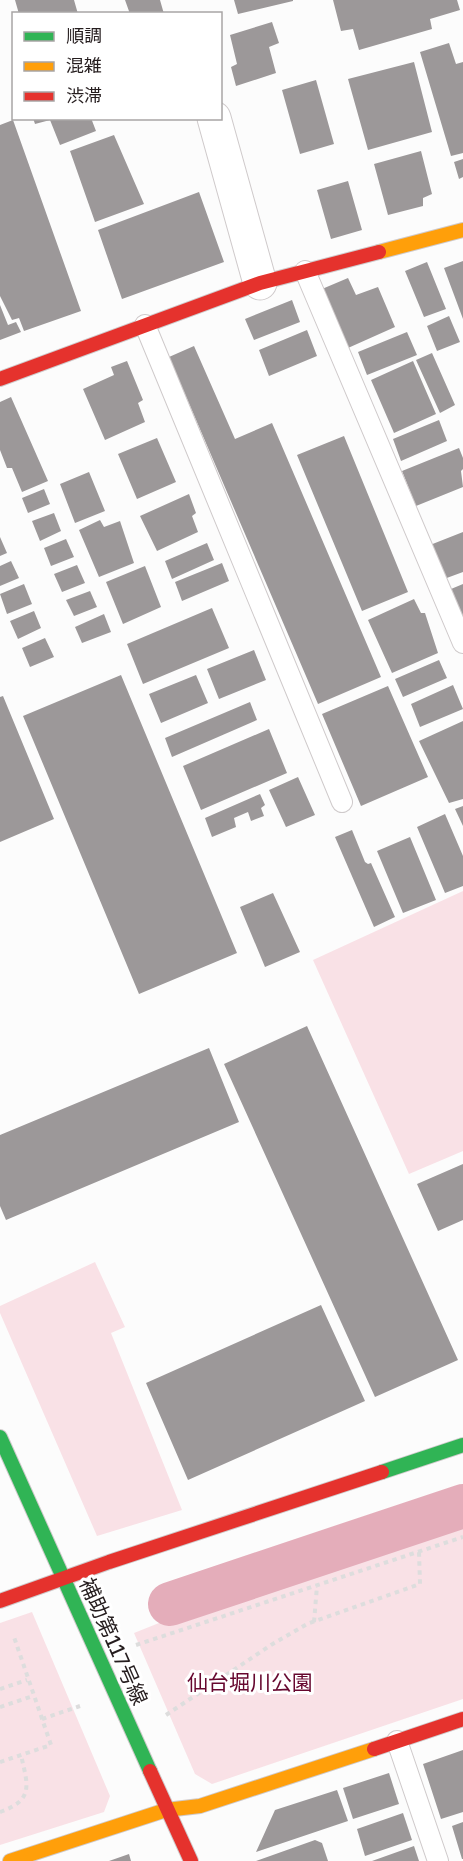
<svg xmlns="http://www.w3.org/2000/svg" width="463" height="1861" viewBox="0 0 463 1861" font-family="'Golos Text','Noto Sans JP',sans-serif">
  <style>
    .green { fill: #f9e1e6 }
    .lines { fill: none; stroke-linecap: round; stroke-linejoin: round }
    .canal { stroke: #e4adba; stroke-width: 44 }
    .building { fill: #9c9899 }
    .lane-casing { stroke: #cfcacb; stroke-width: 22 }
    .street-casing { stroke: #cfcacb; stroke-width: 35 }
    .fast-casing { stroke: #cfcacb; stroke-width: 16 }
    .slow-casing { stroke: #cfcacb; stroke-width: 16 }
    .jam-casing { stroke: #cfcacb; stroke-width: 16 }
    .path { stroke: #ddd; stroke-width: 4; stroke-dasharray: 4.5 4.5; stroke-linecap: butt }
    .lane { stroke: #fff; stroke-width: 20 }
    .street { stroke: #fff; stroke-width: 33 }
    .fast { stroke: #30b455; stroke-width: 14 }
    .slow { stroke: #ff9f0a; stroke-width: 14 }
    .jam { stroke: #e5322d; stroke-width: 14 }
    .labels { text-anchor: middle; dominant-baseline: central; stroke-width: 6; stroke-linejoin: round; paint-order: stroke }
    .street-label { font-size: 21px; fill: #251d1e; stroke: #fff }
    .park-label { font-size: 21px; fill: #66072f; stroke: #fff }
  </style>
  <rect width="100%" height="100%" fill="#fcfcfc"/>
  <path class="green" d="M463 891V1151L409 1174 313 960Z
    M95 1262 125 1327 111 1333 182 1510 97 1536 0 1313V1306Z
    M463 1524V1699L212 1784 195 1774 134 1633 159 1623Z
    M32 1612 110 1796 104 1812 0 1845V1623Z"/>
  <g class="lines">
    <path class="canal" d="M170 1604 463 1506"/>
  </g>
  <path class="building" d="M15 0H74L78 14H19Z
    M125 0H160L164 14H130Z
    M234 0H293V1L238 14Z
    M333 0H457L460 10 430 19 432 29 359 50 353 29 341 31Z
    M272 22 279 43 269 47 276 73 236 86 231 67 237 64 230 35Z
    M449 43 456 64 463 62V153L451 156 420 52Z
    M414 62 432 132 368 150 348 79Z
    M316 80 334 144 300 154 282 90Z
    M33 118H91L96 131 60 145 50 120 35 124Z
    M13 120 81 311 24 331 19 318 12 320 0 296V125Z
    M114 135 144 204 95 222 70 151Z
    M421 151 432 194 423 198V206L388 215 374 164Z
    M463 159V177L459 179 454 162Z
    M348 181 362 230 331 239 317 190Z
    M199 192 224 262 122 299 98 230Z
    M463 261V319L444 268Z
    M427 262 446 309 424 317 405 271Z
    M348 278 356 295 378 287 395 327 348 348 322 289Z
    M292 300 300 322 254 340 245 319Z
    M0 305 8 325 16 322 21 332 0 340Z
    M449 316 460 342 437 351 427 326Z
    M307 330 317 356 269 376 259 350Z
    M407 332 417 355 367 375 358 352Z
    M194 346 235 439 272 423 381 677 318 704 169 357Z
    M432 353 455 405 440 413 416 360Z
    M127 361 143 400 138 403 145 422 105 440 83 389 114 375 111 367Z
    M413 361 436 414 394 433 371 380Z
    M11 397 48 481 22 492 12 468H7L0 450V402Z
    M439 420 447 441 401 461 393 439Z
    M344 436 408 592 362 611 297 455Z
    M157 438 176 482 137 499 118 454Z
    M459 448 463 458V469L461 471 463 487 416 506 402 471Z
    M89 472 105 511 75 523 60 484Z
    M44 489 50 504 28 513 22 498Z
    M189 494 196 513 192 516 198 532 157 551 140 516Z
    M54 513 61 531 40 541 32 521Z
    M100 520 104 527 120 521 134 563 99 577 79 530Z
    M463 532V572L444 579 430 545Z
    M0 537 7 553 0 556Z
    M66 539 74 557 51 566 44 548Z
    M207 543 214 560 172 579 165 561Z
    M11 561 19 578 0 586V566Z
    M222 563 229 581 182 601 175 582Z
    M77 565 85 583 62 592 54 574Z
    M145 566 161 607 123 624 106 582Z
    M24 584 32 604 7 614 0 594Z
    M463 584V618L451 589Z
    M90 591 97 607 74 616 66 600Z
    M414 599 421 613H425L438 653 392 673 368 620Z
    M212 608 229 648 143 684 127 644Z
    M34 611 41 628 18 639 10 621Z
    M104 614 111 632 82 643 75 627Z
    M45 638 54 657 30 667 22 648Z
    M254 650 266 680 219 699 207 669Z
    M439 660 447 678 403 697 395 679Z
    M121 675 237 953 139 994 23 716Z
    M196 675 208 703 161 723 149 694Z
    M453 685 463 709 420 727 411 704Z
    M388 686 428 777 361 806 322 714Z
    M3 696 54 819 0 842V697Z
    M250 702 257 720 172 757 165 738Z
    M463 721V799L449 803 419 741Z
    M269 729 287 773 201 810 183 766Z
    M298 777 315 815 286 827 269 790Z
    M260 794 265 805 261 808 264 816 251 821 248 812 234 818 236 827 212 837 205 818Z
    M463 806V826L455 809Z
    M445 814 463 856V886L445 893 417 827Z
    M352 830 365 862 368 864 371 863 395 917 374 927 335 837Z
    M410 837 436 900 403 913 377 851Z
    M273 893 300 952 265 967 240 907Z
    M307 1026 458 1360 375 1397 224 1064Z
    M209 1048 239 1122 6 1220 0 1206V1135Z
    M463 1164V1220L438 1231 417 1184Z
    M321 1305 365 1401 188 1480 146 1383Z
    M463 1750V1812L441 1819 423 1764Z
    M389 1773 399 1804 353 1819 343 1788Z
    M337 1790 348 1821 256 1852 275 1810Z
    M403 1813 412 1840 365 1856 357 1829Z
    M463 1822V1859H462L452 1826Z
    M315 1840 322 1843 328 1861H256Z
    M414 1846 419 1861H372Z
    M129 1854 131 1861H109Z"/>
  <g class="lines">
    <g class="lane-casing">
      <path id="lane" d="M305 271 463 643
        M145 325 342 802
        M397 1741 438 1861"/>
    </g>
    <g class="street-casing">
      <path id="street" d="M214 118 260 283"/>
    </g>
    <g class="fast-casing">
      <path id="fast" d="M0 1437 150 1771
        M382 1472 463 1445"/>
    </g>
    <g class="slow-casing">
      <path id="slow" d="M379 252 463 230
        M10 1861 166 1810 200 1806 374 1749"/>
    </g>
    <g class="jam-casing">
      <path id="jam" d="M0 379 260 283 379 252
        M0 1601 109 1562 382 1472
        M374 1749 463 1719
        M150 1771 191 1861"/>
    </g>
    <path class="path" d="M314 1622 317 1586
      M136 1645 463 1537
      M0 1689 27 1680
      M0 1707 33 1696
      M166 1715 271 1645 307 1624 420 1584 419 1552
      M42 1719 80 1706
      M0 1762 51 1745 14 1637
      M0 1812C34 1800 28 1786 21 1755"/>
    <use href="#lane" class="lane"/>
    <use href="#street" class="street"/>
    <use href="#fast" class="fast"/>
    <use href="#slow" class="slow"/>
    <use href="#jam" class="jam"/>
  </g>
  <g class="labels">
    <g class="street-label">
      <text transform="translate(114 1641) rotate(66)">補助第117号線</text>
    </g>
    <g class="park-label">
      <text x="250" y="1682">仙台堀川公園</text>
    </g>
  </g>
  <rect x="12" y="12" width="210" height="108" fill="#ffffff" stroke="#a8a5a5" stroke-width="1.5"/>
  <rect x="24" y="32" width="30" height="9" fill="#30b455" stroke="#a8a5a5" stroke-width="1.5"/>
  <text x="66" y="42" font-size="18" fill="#251d1e">順調</text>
  <rect x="24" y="62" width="30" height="9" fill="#ff9f0a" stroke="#a8a5a5" stroke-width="1.5"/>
  <text x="66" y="72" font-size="18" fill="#251d1e">混雑</text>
  <rect x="24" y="92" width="30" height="9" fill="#e5322d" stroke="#a8a5a5" stroke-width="1.5"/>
  <text x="66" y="102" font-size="18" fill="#251d1e">渋滞</text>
</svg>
